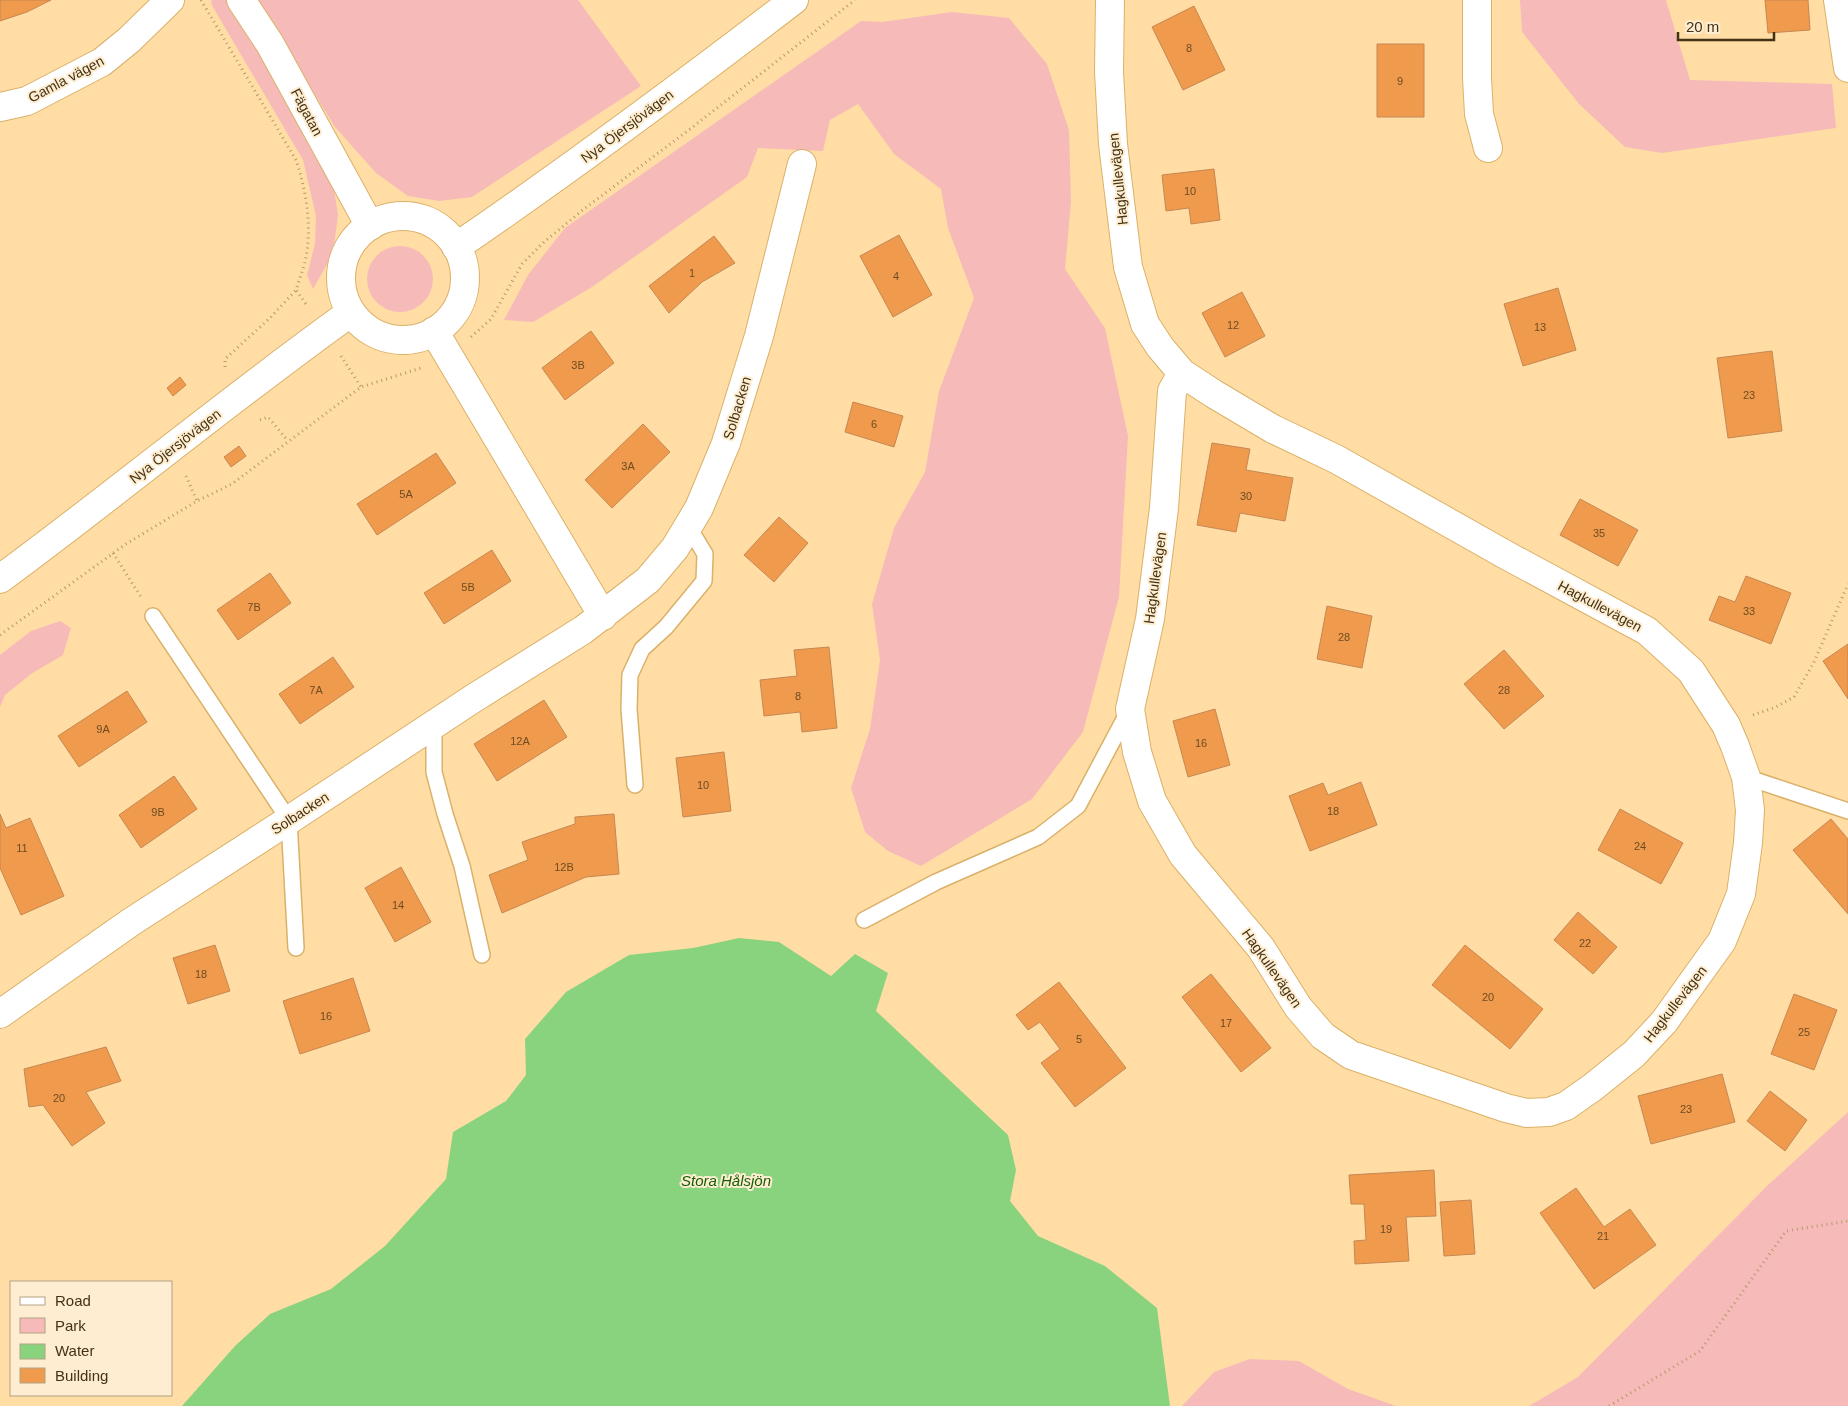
<svg xmlns="http://www.w3.org/2000/svg" width="1848" height="1406" viewBox="0 0 1848 1406" font-family="Arial,sans-serif">
  <style>
    .green { fill: #f6bbb9 }
    .water { fill: #8ad37e }
    .building { fill: #ef9a4c; stroke: #c58853 }
    .lines { fill: none; stroke-linecap: round; stroke-linejoin: round }
    .service-casing { stroke: #dab169; stroke-width: 18 }
    .minor-casing { stroke: #dab169; stroke-width: 30 }
    .tertiary-casing { stroke: #dab169; stroke-width: 30 }
    .path { stroke: #b5996b; stroke-width: 3; stroke-dasharray: 1 4; stroke-linecap: butt }
    .service { stroke: #fff; stroke-width: 15 }
    .minor { stroke: #fff; stroke-width: 28 }
    .tertiary { stroke: #fff; stroke-width: 28 }
    .labels { text-anchor: middle; dominant-baseline: central; stroke-width: 4; stroke-linejoin: round; paint-order: stroke }
    .number-label { font-size: 11px; fill: #6e4c22 }
    .street-label { font-size: 14px; fill: #433214; stroke: #feedd1 }
    .water-label { font-size: 15px; font-style: italic; fill: #165e06; stroke: #feedd1 }
  </style>
  <rect width="100%" height="100%" fill="#ffdda4"/>
  <path class="green" d="M212 0H227L232 6 332 176 338 215 333 254 313 289 307 275 315 244 316 216 303 160 214 9 211 3Z
    M256 0H578L641 86 472 197 439 201 408 196 376 173 335 127Z
    M1520 0H1666L1690 80 1832 84 1836 128 1662 153 1625 147 1579 104 1522 32Z
    M952 12 1009 18 1047 64 1069 130 1071 202 1065 269 1105 328 1128 436 1119 597 1083 732 1032 799 921 866 888 851 865 832 851 788 870 729 880 660 872 604 894 528 925 472 939 391 974 298 948 228 941 189 894 154 858 104 830 120 823 151 758 148 747 177 592 287 533 322 504 320 528 275 565 228 861 21 882 22Z
    M367 279a33 33 0 1 1 66 0a33 33 0 1 1-66 0Z
    M60 621 71 628 63 655 31 674 5 695 0 707V655L31 631Z
    M1848 1112V1406H1529L1578 1377 1768 1185Z
    M1250 1359 1299 1361 1348 1389 1396 1406H1182L1214 1372Z"/>
  <path class="water" d="M739 938 779 942 831 976 855 954 888 973 876 1011 1008 1135 1016 1170 1010 1201 1038 1236 1105 1266 1157 1308 1170 1406H182L235 1346 270 1314 331 1289 385 1246 446 1179 453 1132 506 1101 526 1075 525 1039 566 992 629 955 693 948Z"/>
  <path class="building" d="M0 0H51L27 12 0 21Z
    M1765 0H1808L1810 30 1768 33Z
    M1194 6 1225 70 1183 90 1152 27Z
    M1377 44H1424V117H1377Z
    M1214 169 1220 220 1191 224 1189 208 1166 211 1162 175Z
    M899 235 932 295 893 317 860 256Z
    M714 236 735 263 702 282 669 313 649 286Z
    M1558 288 1576 350 1523 366 1504 304Z
    M1242 292 1265 336 1225 357 1202 313Z
    M591 331 614 363 565 400 542 368Z
    M1772 351 1782 431 1728 438 1717 358Z
    M180 377 186 385 173 396 167 388Z
    M853 402 903 416 894 447 845 432Z
    M643 424 670 452 612 508 585 480Z
    M1212 443 1250 449 1246 470 1293 478 1285 521 1240 513 1236 532 1197 525Z
    M239 446 246 456 231 467 224 457Z
    M436 453 456 483 377 535 357 504Z
    M1580 499 1638 530 1618 566 1560 535Z
    M779 517 808 543 774 582 744 555Z
    M492 550 511 581 444 624 424 593Z
    M270 573 291 603 238 640 217 610Z
    M1746 576 1791 593 1771 644 1709 620 1719 596 1735 602Z
    M1327 606 1372 616 1362 668 1317 659Z
    M1848 644V699L1823 661Z
    M829 647 837 728 802 732 800 712 764 716 760 680 797 676 794 650Z
    M1504 650 1544 696 1504 729 1464 684Z
    M333 657 354 687 300 724 279 694Z
    M127 691 147 722 79 767 58 736Z
    M544 700 567 737 497 781 474 744Z
    M1215 709 1230 765 1188 777 1173 721Z
    M724 752 731 811 683 817 676 758Z
    M174 776 197 809 141 848 119 815Z
    M1361 782 1377 825 1310 851 1289 796 1323 783 1328 795Z
    M1620 809 1683 843 1661 884 1598 850Z
    M0 814 6 828 30 818 64 896 21 915 0 868Z
    M614 814 619 874 586 877 502 913 489 875 528 860 522 842 575 824V817Z
    M1831 819 1848 839V914L1793 850Z
    M401 867 431 922 395 942 365 888Z
    M1578 912 1617 947 1593 974 1554 940Z
    M215 945 230 991 188 1004 173 958Z
    M1465 945 1543 1009 1510 1049 1432 985Z
    M1211 974 1271 1048 1241 1072 1182 997Z
    M353 978 370 1031 300 1054 283 1001Z
    M1059 982 1126 1068 1075 1107 1041 1063 1060 1049 1040 1022 1028 1030 1016 1015Z
    M1794 994 1837 1010 1814 1070 1771 1054Z
    M106 1047 121 1081 86 1092 105 1123 72 1146 43 1105 29 1107 24 1069Z
    M1722 1074 1735 1122 1651 1144 1638 1096Z
    M1770 1091 1807 1120 1785 1151 1747 1121Z
    M1434 1170 1436 1216 1406 1217 1409 1261 1355 1264 1354 1241 1366 1240 1364 1204H1351L1349 1175Z
    M1576 1188 1604 1227 1630 1209 1656 1245 1594 1289 1540 1213Z
    M1471 1200 1475 1254 1444 1256 1440 1202Z"/>
  <g class="lines">
    <g class="service-casing">
      <path id="service" d="M153 616 289 820 296 948
        M434 725V772L445 814 462 866 482 955
        M1746 777 1848 811
        M635 785 629 709 630 675 642 649 666 627 704 581 705 554 688 526
        M864 920 936 882 1038 837 1078 806 1128 712"/>
    </g>
    <g class="minor-casing">
      <path id="minor" d="M241 0 270 44 370 226
        M1110 0 1109 72 1113 144 1128 267 1145 324 1160 347 1182 373 1214 394 1273 429 1336 459 1506 555 1647 631 1691 671 1726 725 1735 746 1746 777 1750 810 1748 843 1741 894 1722 941 1664 1022 1634 1054 1593 1087 1566 1106 1549 1112 1526 1113 1506 1108 1351 1055 1323 1036 1298 1007 1261 948 1183 855 1152 801 1137 752 1130 709 1150 619 1164 508 1172 391 1182 373
        M1477 0V78L1479 114 1488 148
        M1838 0 1848 68
        M0 107 27 101 102 62 129 40 170 0
        M434 331 603 616
        M0 1014 131 922 289 820 474 698 583 630 648 580 675 548 699 508 726 443 759 336 802 164"/>
    </g>
    <g class="tertiary-casing">
      <path id="tertiary" d="M341 278a62 62 0 1 1 124 0a62 62 0 1 1-124 0Z
        M456 247C572 168 683 85 794 0
        M0 579C118 492 231 398 350 313"/>
    </g>
    <path class="path" d="M201 0 296 160C306 190 311 220 307 252 305 265 300 277 296 290L308 307
      M471 337 491 319 522 264 544 242 584 209 694 126 855 0
      M341 356 361 387
      M225 367V359L270 318 296 290
      M260 420 268 417 288 441
      M186 476 197 501
      M113 553 141 597
      M0 635 126 544 197 501 232 484 361 387 421 368
      M1753 715 1776 707 1794 697 1814 662 1848 584
      M1609 1406 1700 1351 1786 1231 1848 1221"/>
    <use href="#service" class="service"/>
    <use href="#minor" class="minor"/>
    <use href="#tertiary" class="tertiary"/>
  </g>
  <g class="labels">
    <g class="number-label">
      <text x="1189" y="48">8</text>
      <text x="1400" y="81">9</text>
      <text x="1190" y="191">10</text>
      <text x="692" y="273">1</text>
      <text x="896" y="276">4</text>
      <text x="1233" y="325">12</text>
      <text x="1540" y="327">13</text>
      <text x="578" y="365">3B</text>
      <text x="1749" y="395">23</text>
      <text x="874" y="424">6</text>
      <text x="628" y="466">3A</text>
      <text x="406" y="494">5A</text>
      <text x="1246" y="496">30</text>
      <text x="1599" y="533">35</text>
      <text x="468" y="587">5B</text>
      <text x="254" y="607">7B</text>
      <text x="1749" y="611">33</text>
      <text x="1344" y="637">28</text>
      <text x="316" y="690">7A</text>
      <text x="1504" y="690">28</text>
      <text x="798" y="696">8</text>
      <text x="103" y="729">9A</text>
      <text x="520" y="741">12A</text>
      <text x="1201" y="743">16</text>
      <text x="703" y="785">10</text>
      <text x="1333" y="811">18</text>
      <text x="158" y="812">9B</text>
      <text x="1640" y="846">24</text>
      <text x="22" y="848">11</text>
      <text x="564" y="867">12B</text>
      <text x="398" y="905">14</text>
      <text x="1585" y="943">22</text>
      <text x="201" y="974">18</text>
      <text x="1488" y="997">20</text>
      <text x="326" y="1016">16</text>
      <text x="1226" y="1023">17</text>
      <text x="1804" y="1032">25</text>
      <text x="1079" y="1039">5</text>
      <text x="59" y="1098">20</text>
      <text x="1686" y="1109">23</text>
      <text x="1386" y="1229">19</text>
      <text x="1603" y="1236">21</text>
    </g>
    <g class="street-label">
      <text transform="translate(66 79) rotate(-28)">Gamla vägen</text>
      <text transform="translate(307 112) rotate(62)">Fägatan</text>
      <text transform="translate(627 126) rotate(-37)">Nya Öjersjövägen</text>
      <text transform="translate(1118 179) rotate(-96)">Hagkullevägen</text>
      <text transform="translate(737 408) rotate(-73)">Solbacken</text>
      <text transform="translate(175 446) rotate(-38)">Nya Öjersjövägen</text>
      <text transform="translate(1155 578) rotate(-82)">Hagkullevägen</text>
      <text transform="translate(1600 606) rotate(28)">Hagkullevägen</text>
      <text transform="translate(300 813) rotate(-33)">Solbacken</text>
      <text transform="translate(1272 968) rotate(55)">Hagkullevägen</text>
      <text transform="translate(1675 1004) rotate(-52)">Hagkullevägen</text>
    </g>
    <g class="water-label">
      <text x="726" y="1180">Stora Hålsjön</text>
    </g>
  </g>
  <rect x="10" y="1281" width="162" height="115" fill="#feedd1" stroke="#b3a285"/>
  <rect x="20" y="1297" width="25" height="8" fill="#ffffff" stroke="#b3a285"/>
  <text x="55" y="1306" font-size="15" fill="#433214">Road</text>
  <rect x="20" y="1318" width="25" height="15" fill="#f6bbb9" stroke="#b3a285"/>
  <text x="55" y="1331" font-size="15" fill="#433214">Park</text>
  <rect x="20" y="1344" width="25" height="15" fill="#8ad37e" stroke="#b3a285"/>
  <text x="55" y="1356" font-size="15" fill="#433214">Water</text>
  <rect x="20" y="1368" width="25" height="15" fill="#ef9a4c" stroke="#b3a285"/>
  <text x="55" y="1381" font-size="15" fill="#433214">Building</text>
  <path d="M1678 32v8h96v-8" fill="none" stroke="#433214" stroke-width="2.5"/>
  <text x="1686" y="32" font-size="15" fill="#433214" stroke="#feedd1" stroke-width="4" paint-order="stroke">20 m</text>
</svg>
